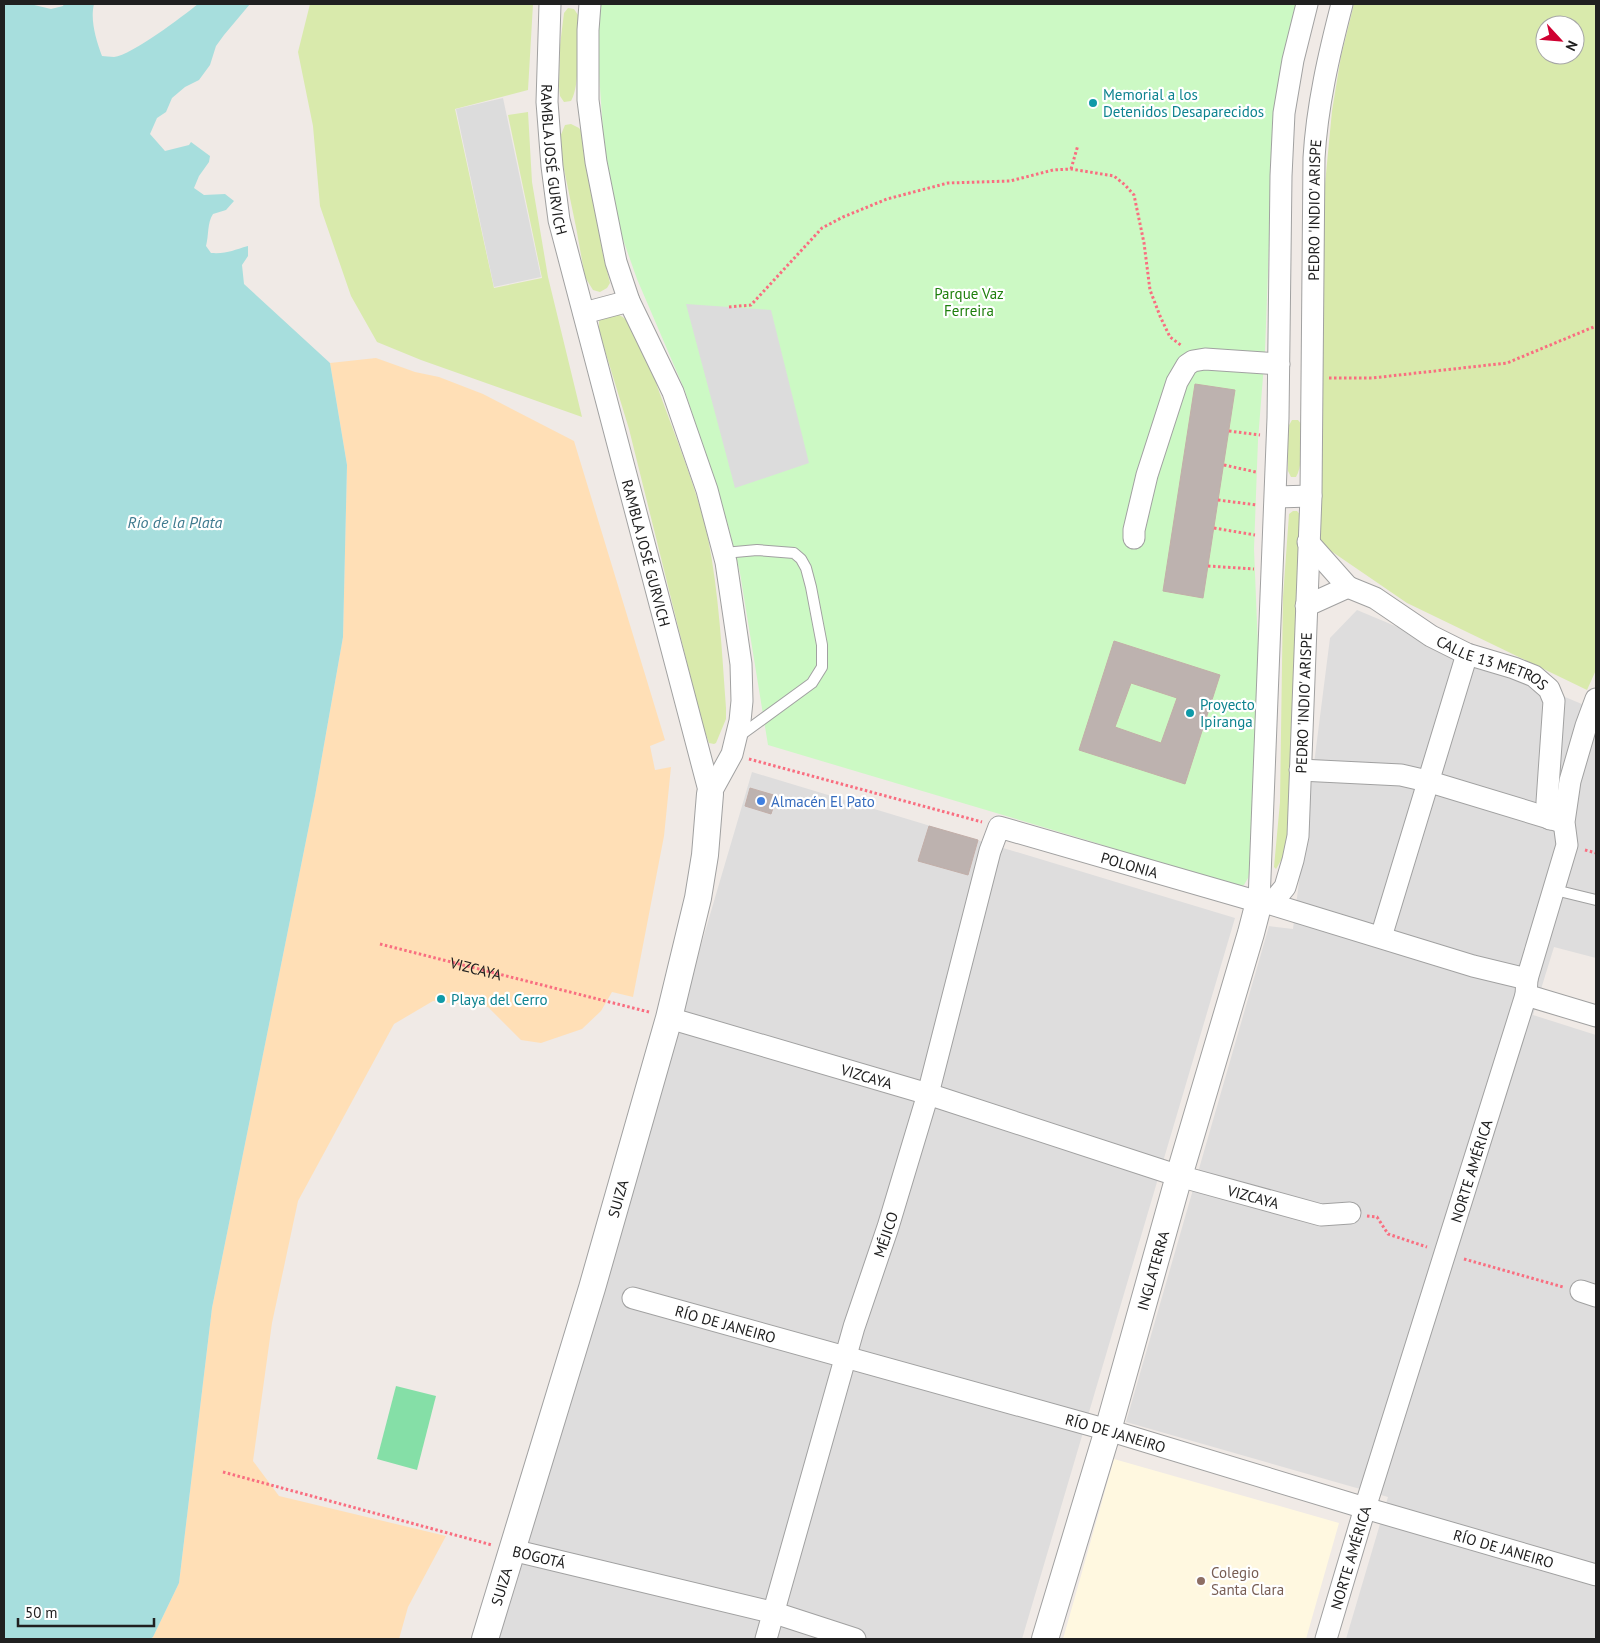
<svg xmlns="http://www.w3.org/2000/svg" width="1600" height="1643" viewBox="0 0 1600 1643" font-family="'PT Sans',sans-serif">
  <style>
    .residential { fill: #dedddd }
    .education { fill: #fff8e0 }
    .grass { fill: #d9eaac; fill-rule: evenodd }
    .sand { fill: #ffdfb6 }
    .park { fill: #ccf9c4 }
    .pitch { fill: #85dfa7 }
    .parking { fill: #dcdcdc }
    .water { fill: #a7dedd }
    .building { fill: #bdb2af; stroke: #c2aea8; fill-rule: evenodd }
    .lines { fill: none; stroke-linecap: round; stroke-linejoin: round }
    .service-casing { stroke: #a1a1a1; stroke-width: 12 }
    .minor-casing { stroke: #a1a1a1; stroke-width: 23 }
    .tertiary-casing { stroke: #a1a1a1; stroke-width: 28 }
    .path { stroke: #f96e80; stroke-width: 3; stroke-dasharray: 2.5 2.5; stroke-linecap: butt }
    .service { stroke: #fff; stroke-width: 10 }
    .minor { stroke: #fff; stroke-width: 21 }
    .tertiary { stroke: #fff; stroke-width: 26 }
    .culture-dot { fill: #0f9aa8; stroke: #fff; stroke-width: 2 }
    .shop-dot { fill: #3f7fe0; stroke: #fff; stroke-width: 2 }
    .education-dot { fill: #8d6e63; stroke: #fff; stroke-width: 2 }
    .labels { text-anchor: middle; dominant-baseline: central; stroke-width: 4.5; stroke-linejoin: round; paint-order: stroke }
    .culture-label { font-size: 15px; fill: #0d838f; stroke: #fff; text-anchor: start }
    .street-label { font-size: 15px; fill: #202020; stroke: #fff }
    .park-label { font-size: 15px; fill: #1e7f0c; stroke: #fff }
    .shop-label { font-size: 15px; fill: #366cbe; stroke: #fff; text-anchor: start }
    .education-label { font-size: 15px; fill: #785e54; stroke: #fff; text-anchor: start }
    .water-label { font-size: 16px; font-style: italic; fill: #407b90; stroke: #fff }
  </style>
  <rect width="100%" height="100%" fill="#f0eae6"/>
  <path class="residential" d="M1357 610 1596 710V958L1554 947 1533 1015 1596 1035V1639H1346L1388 1497 1126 1422 1269 926 1293 929 1330 638Z
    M752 772 1235 918 1022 1639H497Z"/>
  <path class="education" d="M1114 1459 1339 1523 1306 1639H1063Z"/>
  <path class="grass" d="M310 4H533L528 90 455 109 494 288 542 278 508 115 528 112 532 182 548 277 582 417 421 360 377 342 351 296 320 206 313 126 298 52Z
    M1354 4H1596V670L1587 690 1407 603 1312 538 1323 205 1332 111 1341 56ZM1545 25H1575V55H1545Z
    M568 8 574 9 578 15C577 37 581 85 571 101L564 102 560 96 559 87 560 45 564 13Z
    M571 124 579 128 584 135 603 254 610 283 607 288 600 292 593 290 585 277 576 227 561 155 560 137 565 125Z
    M613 312C628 317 638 333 645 347 652 362 654 379 660 394 677 441 697 489 708 538 719 594 722 652 726 708V719L716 743 714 744 709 743 702 723 629 429 599 331V321L606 313Z
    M1292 420H1298L1302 425C1302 439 1303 466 1296 477H1291L1288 471V427Z
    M1293 511H1297L1302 517 1288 839 1283 857 1276 869 1274 867 1280 802 1283 597 1289 514Z"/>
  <path class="sand" d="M376 358 415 372 439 377 483 394 574 441 665 740 650 746 655 770 671 767 664 836 633 997 612 992 601 1011 582 1029 541 1043 521 1040 488 1007 433 1001 394 1024 298 1201 272 1323 253 1461 279 1496 446 1536 408 1607 399 1639H150L153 1637 179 1583 212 1308 315 796 343 637 347 465 330 363Z"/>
  <path class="park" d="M599 4H1303L1272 162 1265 351 1258 440 1254 549 1258 648 1254 809 1251 864 1248 878 1244 885 1235 887 1093 842 768 745 740 573 728 525 685 391 637 279 619 228 604 146 599 73Z"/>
  <path class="pitch" d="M396 1386 436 1396 417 1470 377 1459Z"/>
  <path class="parking" d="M503 98 541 277 494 287 456 109Z
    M686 304 771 310 809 463 735 488Z"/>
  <path class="water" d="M4 4H30L51 9 63 6 64 4H94C90 20 96 40 102 56 105 56 110 57 114 57 132 55 183 16 198 4H250L224 35 216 46 210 65 199 80 185 87 172 98 166 112 157 118 150 134 165 151 189 145 191 142 210 156 209 162 199 176 194 188 204 195 225 194 234 201 226 210 213 214C207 223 209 235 206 246L211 253C228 254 233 250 248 246V256L242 265 244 284 330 363 347 465 343 637 315 796 212 1308 179 1583 153 1637 150 1639H4Z"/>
  <path class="building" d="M1195 384 1235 390 1203 598 1163 591Z
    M1114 641 1220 675 1185 784 1079 750ZM1131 683 1177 698 1161 743 1115 727Z
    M750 788 777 796 771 814 745 806Z
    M929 826 978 840 968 875 918 861Z"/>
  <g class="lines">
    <g class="service-casing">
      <path id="service" d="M724 553 757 550 794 553 801 559 806 568 811 587 822 645V667L812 683 738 737
        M1555 890 1596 900"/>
    </g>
    <g class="minor-casing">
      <g id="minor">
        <path id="s2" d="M550 4 547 102 552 166 559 220 710 794"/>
        <path d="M590 4 588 30V100L596 162 616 262 629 301 673 392 707 490 726 562 741 664 742 701 740 721 732 754 710 794"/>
        <path d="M584 313 629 301"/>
        <path d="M1276 497 1311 496"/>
        <path d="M1134 538V530L1147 475 1177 382 1187 365 1193 361 1205 359 1279 364"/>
        <path id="s3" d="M1348 587 1375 598 1431 636 1467 654 1514 668 1534 676 1549 689 1554 701 1547 802 1550 819"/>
        <path d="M1306 606 1348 587 1308 542"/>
        <path d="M1300 770 1401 775 1427 781 1562 822"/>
        <path d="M1259 902 1278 418 1281 176 1284 113 1293 60 1307 4"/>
        <path id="s4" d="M1271 904 1285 887 1293 860 1298 836 1311 496 1314 158C1317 106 1329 54 1342 4"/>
        <path d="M1381 937 1467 654"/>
        <path d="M1526 995 1596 1016"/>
        <path id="s5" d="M669 1018 928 1094 1179 1176 1321 1215 1350 1213"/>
        <path d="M1581 1291 1596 1296"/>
        <path id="s6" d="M633 1298 1108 1430 1365 1508 1596 1575"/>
        <path id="s7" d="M512 1550 775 1613 855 1639"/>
        <path id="s8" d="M766 1639 854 1327 888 1227 928 1094 990 851 999 827 1259 902 1271 904 1473 966 1527 979"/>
        <path id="s9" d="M1326 1639 1365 1508 1526 995 1527 979 1567 845 1564 822 1570 781 1586 726 1596 699"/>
      </g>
    </g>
    <g class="tertiary-casing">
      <g id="tertiary">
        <path id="s10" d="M485 1639 592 1288 669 1018 698 898 705 855 710 794"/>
        <path id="s11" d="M1045 1639 1108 1430 1179 1176 1251 933 1259 902"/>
      </g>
    </g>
    <g class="path">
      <path d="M1071 169 1078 145"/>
      <path d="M729 307 751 305 822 228 843 217 887 199 948 183 1010 181 1053 170 1071 169 1114 176 1125 185 1134 195 1144 243 1150 290 1160 316 1170 337 1182 346"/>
      <path d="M1329 378H1372L1507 363 1596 326"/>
      <path d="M1229 431 1260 435"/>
      <path d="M1224 465 1256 472"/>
      <path d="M1218 500 1257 505"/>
      <path d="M1214 528 1255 535"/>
      <path d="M1208 566 1254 569"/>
      <path d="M749 759 982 822"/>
      <path d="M1585 850 1596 853"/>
      <path id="s1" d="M380 944 649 1012"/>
      <path d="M1367 1216 1377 1217 1388 1234 1427 1247"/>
      <path d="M1464 1259 1563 1287"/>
      <path d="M223 1472 492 1545"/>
    </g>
    <use href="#service" class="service"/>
    <use href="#minor" class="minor"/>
    <use href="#tertiary" class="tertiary"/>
  </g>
  <g class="culture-dot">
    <circle cx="1093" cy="103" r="5"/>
    <circle cx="1190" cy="713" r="5"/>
    <circle cx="441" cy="999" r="5"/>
  </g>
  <circle class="shop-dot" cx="761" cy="801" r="5"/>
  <circle class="education-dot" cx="1201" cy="1581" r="5"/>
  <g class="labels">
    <g class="culture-label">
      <text x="1103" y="94">Memorial a los<tspan x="1103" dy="17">Detenidos Desaparecidos</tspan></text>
      <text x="1200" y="704">Proyecto<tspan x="1200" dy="17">Ipiranga</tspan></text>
      <text x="451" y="999">Playa del Cerro</text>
    </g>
    <g class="street-label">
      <text stroke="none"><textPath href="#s2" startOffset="156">RAMBLA JOSÉ GURVICH</textPath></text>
      <text stroke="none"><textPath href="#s4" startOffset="701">PEDRO 'INDIO' ARISPE</textPath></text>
      <text stroke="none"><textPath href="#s2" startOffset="561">RAMBLA JOSÉ GURVICH</textPath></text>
      <text stroke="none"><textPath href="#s3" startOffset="164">CALLE 13 METROS</textPath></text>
      <text stroke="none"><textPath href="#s4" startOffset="208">PEDRO 'INDIO' ARISPE</textPath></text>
      <text stroke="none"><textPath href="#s8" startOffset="981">POLONIA</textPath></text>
      <text stroke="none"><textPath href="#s1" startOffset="99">VIZCAYA</textPath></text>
      <text stroke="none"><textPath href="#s5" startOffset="206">VIZCAYA</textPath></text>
      <text stroke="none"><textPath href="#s9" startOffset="490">NORTE AMÉRICA</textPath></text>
      <text stroke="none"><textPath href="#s5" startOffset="611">VIZCAYA</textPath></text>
      <text stroke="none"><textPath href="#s10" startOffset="460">SUIZA</textPath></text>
      <text stroke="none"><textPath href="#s8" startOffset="422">MÉJICO</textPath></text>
      <text stroke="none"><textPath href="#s11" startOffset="384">INGLATERRA</textPath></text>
      <text stroke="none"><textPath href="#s6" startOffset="96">RÍO DE JANEIRO</textPath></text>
      <text stroke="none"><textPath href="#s6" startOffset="501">RÍO DE JANEIRO</textPath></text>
      <text stroke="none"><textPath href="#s6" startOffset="906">RÍO DE JANEIRO</textPath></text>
      <text stroke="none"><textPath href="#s7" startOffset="28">BOGOTÁ</textPath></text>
      <text stroke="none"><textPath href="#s9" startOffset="85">NORTE AMÉRICA</textPath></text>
      <text stroke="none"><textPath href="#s10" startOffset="55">SUIZA</textPath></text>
    </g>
    <g class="park-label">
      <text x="969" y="293">Parque Vaz<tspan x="969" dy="17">Ferreira</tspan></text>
    </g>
    <g class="shop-label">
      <text x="771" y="801">Almacén El Pato</text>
    </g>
    <g class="education-label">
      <text x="1211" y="1572">Colegio<tspan x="1211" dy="17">Santa Clara</tspan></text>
    </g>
    <g class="water-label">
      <text x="175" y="522">Río de la Plata</text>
    </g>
  </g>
  <rect width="1600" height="1643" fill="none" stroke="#202020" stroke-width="10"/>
  <g transform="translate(1560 40) rotate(116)"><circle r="24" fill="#ffffff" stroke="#a6a6a6"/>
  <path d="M0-4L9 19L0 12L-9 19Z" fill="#cf0131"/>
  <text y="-8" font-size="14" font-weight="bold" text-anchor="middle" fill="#202020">N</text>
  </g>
  <path d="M18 1618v8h136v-8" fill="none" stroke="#202020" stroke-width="2.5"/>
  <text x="25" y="1618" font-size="15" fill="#202020" stroke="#ffffff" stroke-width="4" paint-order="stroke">50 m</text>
</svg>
